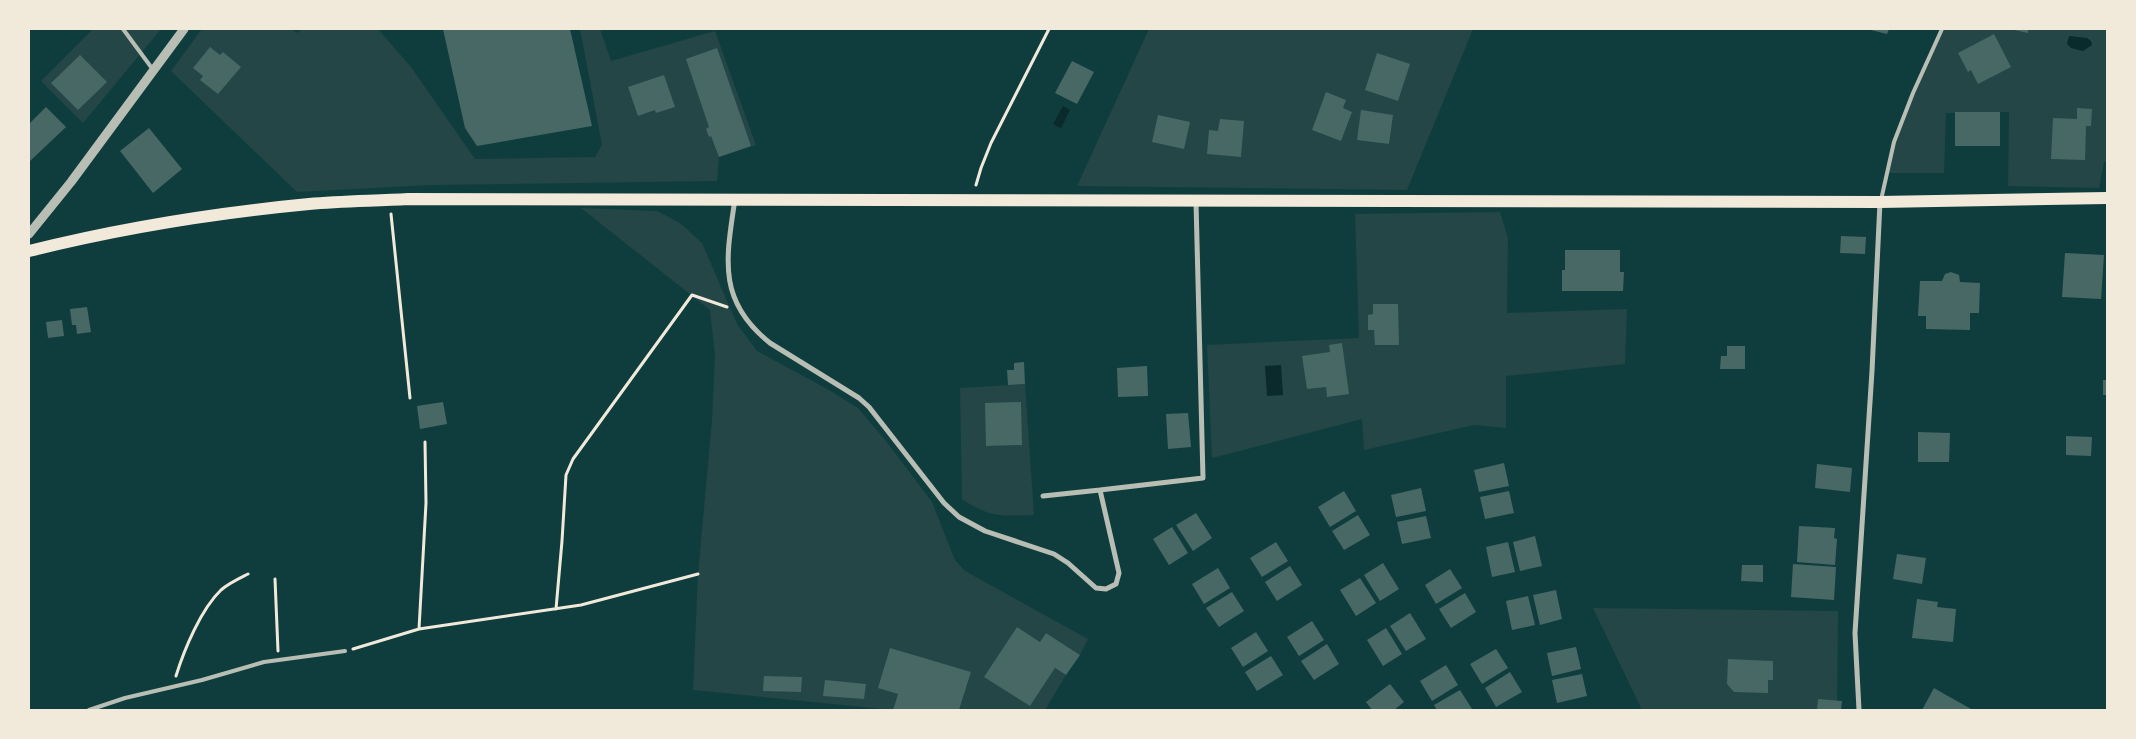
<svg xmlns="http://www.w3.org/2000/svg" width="2136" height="739" viewBox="0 0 2136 739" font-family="'PT Sans',sans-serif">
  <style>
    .green { fill: #244646 }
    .water { fill: #0a2a2b }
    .building { fill: #486865 }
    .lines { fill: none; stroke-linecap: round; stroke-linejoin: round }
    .path { stroke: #f1e9da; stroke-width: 3 }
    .service { stroke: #b8beb3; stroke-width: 4 }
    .minor { stroke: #b8beb3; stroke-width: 5 }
    .tertiary { stroke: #b8beb3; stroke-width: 9 }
    .primary { stroke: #f1e9da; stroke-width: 12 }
  </style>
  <rect width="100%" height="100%" fill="#0f3d3e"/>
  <path class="green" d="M93 29H161L83 123 41 81Z
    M202 29H292L297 33 302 29H378L411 67 475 159 595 157 602 145 580 29H600L611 61 715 31 756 145 719 157 717 181 431 185 297 192 171 71Z
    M1149 29H1473L1407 190 1077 186Z
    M1942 29H2107V162H2104L2099 188 2008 186 2009 112 1946 113 1944 173H1888L1894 142Z
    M581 208 657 211 680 223 702 243 737 324 757 351 829 390 858 408 886 441 932 502 955 560 965 571 1088 639 1080 655 1046 633 1040 642 1017 627 985 677 1030 706 1055 668 1066 675 1045 710H959L971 672 898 694 893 710 693 690 698 574 712 420 715 356 710 310Z
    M1500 212 1508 238 1507 313 1627 309 1625 364 1506 376V428L1474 425 1364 450 1362 419 1212 458 1207 345 1359 338 1355 214Z
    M1025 384 1034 515C1001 516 990 518 962 499L960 388Z
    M1593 608 1838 611 1837 710H1642Z"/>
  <path class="water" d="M2069 36 2087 38 2091 41 2092 45 2083 51 2071 48 2067 44Z
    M1063 106 1070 110 1061 128 1053 124Z
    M1281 365 1283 395 1267 396 1265 366Z"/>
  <path class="building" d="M443 29H570L592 126 477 146 465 128Z
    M1867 29H1889L1887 34Z
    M2010 29H2028V33Z
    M1994 34 2011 67 1978 84 1971 70 1968 72 1958 53Z
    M210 47 220 55 223 52 241 67 218 94 200 80 203 76 193 68Z
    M717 48 751 146 719 157 711 136 709 137 706 129 709 127 686 59Z
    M1377 53 1410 64 1398 101 1365 90Z
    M80 55 107 82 78 110 51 83Z
    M1072 61 1094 72 1077 104 1055 93Z
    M664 75 675 107 656 113 655 110 638 116 628 87Z
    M1326 92 1346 100 1343 108 1352 112 1341 141 1312 130Z
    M46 107 66 127 29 162V124Z
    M2077 108 2092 109 2091 126H2086L2085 160 2051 159 2053 118 2077 119Z
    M1361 110 1393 115 1389 144 1357 140Z
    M1955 112H2000V146H1955Z
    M1158 115 1190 122 1184 149 1152 142Z
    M1220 119 1244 121 1241 157 1207 154 1209 130 1218 131Z
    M149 128 182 169 153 193 120 151Z
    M1841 236 1866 237 1865 254 1840 253Z
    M1565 250H1620V272H1624L1623 291H1562V270H1565Z
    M2065 253 2104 255 2101 299 2062 297Z
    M1951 272 1959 275 1960 282 1980 283 1979 313H1970V330L1926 329V316H1918L1920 281H1942L1945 274Z
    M1373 304H1398L1399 345H1375L1374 330H1368V315L1373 314Z
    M87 307 91 332 77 334 76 325H72L70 309Z
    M62 320 64 336 48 338 46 322Z
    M1342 343 1349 394 1327 397 1326 387 1307 389 1302 356 1330 352 1329 345Z
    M1727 346H1745V369H1720L1721 356H1727Z
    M1024 362 1025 384 1008 385 1007 370H1014V363Z
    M1147 366 1148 396 1118 397 1117 368Z
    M2103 380H2107V395H2103Z
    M443 402 447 424 420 429 417 406Z
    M1021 402 1022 445 986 446 985 403Z
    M1188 413 1191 447 1168 449 1166 414Z
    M1918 432 1950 433 1949 462H1918Z
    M2066 436 2092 437 2091 456 2066 455Z
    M1504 463 1509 486 1479 492 1474 470Z
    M1817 464 1852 468 1850 492 1815 488Z
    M1421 488 1426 511 1396 517 1391 495Z
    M1344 491 1356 511 1330 527 1318 507Z
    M1509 491 1514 513 1485 519 1480 497Z
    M1196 513 1212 538 1193 551 1176 525Z
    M1358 515 1370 535 1344 550 1332 531Z
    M1426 516 1431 538 1402 544 1397 522Z
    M1799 526 1835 528 1834 538 1837 539 1835 565 1797 562Z
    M1172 527 1188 553 1169 565 1153 539Z
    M1535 536 1542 566 1520 571 1513 542Z
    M1276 542 1288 561 1262 577 1250 558Z
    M1508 542 1515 572 1492 577 1486 547Z
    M1897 554 1926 558 1922 584 1893 579Z
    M1383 563 1399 589 1380 601 1364 575Z
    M1793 564 1836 567 1834 600 1791 597Z
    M1742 565H1763V582L1741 581Z
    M1290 566 1302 585 1277 601 1265 582Z
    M1218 568 1230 588 1204 604 1192 584Z
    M1450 569 1462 588 1436 604 1425 585Z
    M1360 578 1376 603 1356 616 1340 590Z
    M1556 590 1562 619 1540 625 1533 595Z
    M1232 592 1244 611 1219 627 1206 608Z
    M1465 593 1476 612 1451 628 1439 609Z
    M1528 596 1535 625 1512 630 1506 601Z
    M1917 599 1938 602 1937 607 1956 609 1953 642 1912 638Z
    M1410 613 1426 639 1406 651 1390 626Z
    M1312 621 1324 640 1299 656 1287 637Z
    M1017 627 1040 642 1046 633 1080 655 1066 675 1055 668 1030 706 984 677Z
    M1386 628 1402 654 1383 666 1367 640Z
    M1256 632 1268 651 1243 667 1231 648Z
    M1327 644 1339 664 1314 680 1301 661Z
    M1576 647 1581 669 1552 676 1547 653Z
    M890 648 971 672 959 710H893L898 694 878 688Z
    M1496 649 1508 668 1482 684 1470 664Z
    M1271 656 1283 675 1257 691 1245 672Z
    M1728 659 1773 661V680H1768V693L1734 692 1727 684Z
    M1446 665 1458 685 1432 701 1420 681Z
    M1510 672 1522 692 1496 707 1485 688Z
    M1582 674 1587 696 1557 703 1552 680Z
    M764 676 802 677 801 692 763 691Z
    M825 680 866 684 864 699 823 696Z
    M1390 684 1404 702 1394 710H1372L1366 702Z
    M1934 688 1946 695 1973 710H1922Z
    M1460 690 1472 709 1437 710 1434 705Z
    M1818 699 1842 701 1841 710H1817Z"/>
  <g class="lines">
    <path class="path" d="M976 185 981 168 991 143 1049 29
      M391 214 410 398
      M275 579 278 651
      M556 609 562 541 566 475 573 459 692 295 727 307
      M419 629 426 503 425 442
      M353 649 419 629 581 605 698 574
      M176 676C184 650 201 609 221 590 229 583 238 579 248 574"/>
    <path class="service" d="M123 29 154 71
      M1881 200 1894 142 1913 93 1942 29
      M89 710 125 698 202 680 264 662 345 651"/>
    <path class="minor" d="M735 199C726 259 717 301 770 343L859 398 869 407 944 503 959 517 985 531 1054 554 1068 563 1096 588 1106 589 1116 584 1119 573 1100 490 1203 478 1196 202
      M1043 496 1100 490
      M1859 710 1855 633 1872 371 1880 202"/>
    <path class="tertiary" d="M29 234 71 182 184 29"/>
    <path class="primary" d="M29 251C121 228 214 213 309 204 342 201 375 201 408 199L1880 202 2107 198"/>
  </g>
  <rect width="2136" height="739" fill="none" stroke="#f1e9da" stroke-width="60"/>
</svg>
